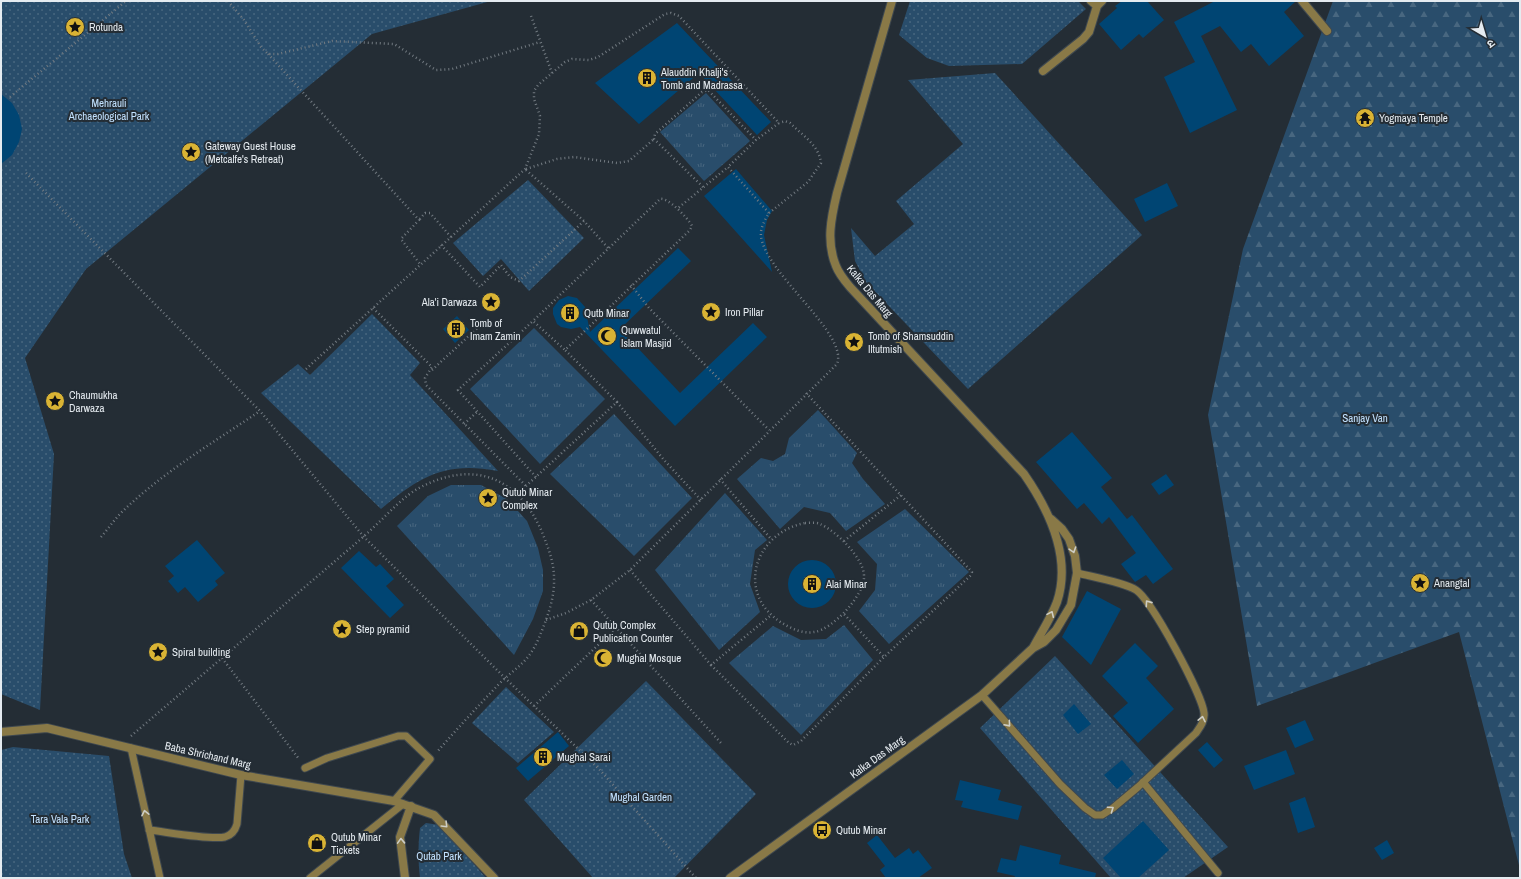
<svg xmlns="http://www.w3.org/2000/svg" width="1521" height="879" viewBox="0 0 1521 879" font-family="'Archivo Narrow','Noto Sans Devanagari',sans-serif">
  <style>
    .grass { fill: url(#grass-tufts) }
    .forest { fill: url(#forest-firs) }
    .park { fill: url(#park-dots) }
    .building { fill: #004573 }
    .lines { fill: none; stroke-linecap: round; stroke-linejoin: round }
    .service-casing { stroke: #3f484f; stroke-width: 9 }
    .minor-casing { stroke: #3f484f; stroke-width: 10 }
    .tertiary-casing { stroke: #3f484f; stroke-width: 10 }
    .path { stroke: #737b82; stroke-width: 2.5; stroke-dasharray: 1 3; stroke-linecap: butt }
    .service { stroke: #897947; stroke-width: 7 }
    .minor { stroke: #897947; stroke-width: 8 }
    .tertiary { stroke: #897947; stroke-width: 8 }
    .oneway { stroke: #cecec6 }
    .labels { text-anchor: middle; dominant-baseline: central; stroke-width: 4; stroke-linejoin: round; paint-order: stroke }
    .poi-label { font-size: 11px; fill: #e5ebf0; stroke: #242d35; text-anchor: start }
    .park-label { font-size: 11px; fill: #c3e2ff; stroke: #242d35 }
    .street-label { font-size: 11px; fill: #e5ebf0; stroke: #242d35 }
  </style>
  <defs>
    <pattern id="grass-tufts" width="24" height="20" patternUnits="userSpaceOnUse"><rect width="24" height="20" fill="#294d6b"/><path d="M3 7l-1-3M5 7V3M7 7l1-3M15 17l-1-3M17 17v-4M19 17l1-3" fill="none" stroke="#486780"/></pattern>
    <pattern id="forest-firs" width="22" height="20" patternUnits="userSpaceOnUse"><rect width="22" height="20" fill="#294d6b"/><path d="M5 1l3.5 6h-7zM16 11l3.5 6h-7z" fill="#486780"/></pattern>
    <pattern id="park-dots" width="8" height="8" patternUnits="userSpaceOnUse"><rect width="8" height="8" fill="#294d6b"/><path d="M2 2h.1M6 6h.1" fill="none" stroke="#486780" stroke-width="1.8" stroke-linecap="round"/></pattern>
  </defs>
  <rect width="100%" height="100%" fill="#242d35"/>
  <path class="grass" d="M706 93 750 141 704 181 660 132Z
    M534 328 605 399 540 464 470 389Z
    M818 410 857 453 852 463 863 479 885 504 846 531 830 513 804 507 780 529 737 479 761 458 773 461 785 454 789 438Z
    M614 414 692 498 634 556 550 474Z
    M451 485H481L507 499 527 521 538 548 543 570V591L533 619 514 655 397 526 428 496Z
    M725 493 767 540 755 550 750 584 760 612 719 650 655 570Z
    M905 509 969 572 889 644 859 611 875 590 877 564 857 542Z
    M844 625 873 660 801 735 729 663 773 626 801 640 826 639Z"/>
  <path class="forest" d="M1333 1H1520V869L1459 632 1257 706 1208 415 1243 249Z"/>
  <path class="park" d="M1 1H491L372 34 86 269 25 358 54 454 40 710 1 694Z
    M910 1H1078L1086 9 1022 64 949 66 927 58 899 35Z
    M995 73 1142 235 968 389 866 282 855 261 851 228 875 256 914 224 896 201 963 144 908 80Z
    M528 180 584 238 529 291 501 259 483 276 453 243Z
    M372 314 420 363 410 375 498 471C446 461 420 476 381 509L261 393 298 364 310 375Z
    M1055 656 1228 847 1183 878H1111L980 728Z
    M646 681 756 794 674 878H593L524 800Z
    M506 687 554 732 518 763 472 723Z
    M13 747 109 756 124 854 132 878H1V750Z
    M426 823 440 825 486 878H420C418 861 418 845 420 828Z"/>
  <path class="building" d="M1122 1H1147L1164 20 1143 38 1139 34 1121 50 1099 24 1117 8 1115 6Z
    M1215 1H1296L1284 12 1304 36 1269 66 1251 44 1241 52 1220 26 1201 36 1237 110 1190 133 1164 77 1195 62 1174 22Z
    M677 23 771 122 757 135 699 73 639 124 595 83Z
    M1 94 12 103 19 115 22 129 19 142 12 155 1 164Z
    M736 169 772 211 767 220 764 235 772 272 704 196Z
    M1167 183 1178 206 1145 222 1134 199Z
    M678 248 691 261 620 329 680 393 753 323 767 337 675 426 580 327 571 329 561 327 557 324 553 314V308L559 300 568 296 577 298 585 307 590 332Z
    M457 316 469 330 455 343 443 329Z
    M1072 432 1112 478 1101 487 1127 519 1132 515 1173 569 1153 584 1146 575 1135 582 1121 564 1136 553 1109 517 1102 524 1084 503 1077 509 1036 462Z
    M1166 474 1174 485 1159 495 1151 484Z
    M197 540 225 573 215 581 218 585 198 602 185 587 178 593 168 581 174 576 165 566Z
    M359 551 376 567 380 564 394 579 386 586 404 605 390 618 341 568Z
    M788 584a24 24 0 1 1 48 0a24 24 0 1 1-48 0Z
    M1087 591 1121 609 1091 665 1062 637Z
    M1135 643 1158 666 1146 678 1174 709 1138 743 1113 716 1128 703 1102 676Z
    M1074 704 1091 724 1078 734 1063 715Z
    M1305 720 1314 740 1295 748 1286 728Z
    M558 732 569 746 528 781 516 768Z
    M1207 742 1223 760 1214 768 1198 750Z
    M1286 750 1295 774 1254 790 1244 766Z
    M1122 760 1134 774 1117 789 1104 775Z
    M960 780 1001 790 998 800 1022 806 1018 820 961 807 963 801 955 800Z
    M1305 797 1315 827 1298 833 1289 803Z
    M1143 821 1169 850 1138 878H1121L1103 858Z
    M877 835 895 858 909 848 913 854 918 850 932 868 918 878H886L880 870 885 866 867 843Z
    M1387 840 1394 853 1382 860 1374 848Z
    M1020 845 1061 855 1059 864 1096 873 1095 878H1014L1015 876 997 872 1001 858 1016 861Z"/>
  <g class="lines">
    <g class="service-casing">
      <path id="service" d="M982 695 1060 784 1085 808 1095 815H1102L1113 808 1138 787 1196 733C1200 727 1205 721 1204 713 1202 694 1151 599 1136 590 1123 582 1093 577 1077 573
        M131 748 160 878
        M305 768 327 758 398 736H406L430 759 394 801
        M1143 782 1218 873
        M149 830C167 832 209 840 225 837 232 835 235 831 237 824L241 775
        M310 878 403 804"/>
    </g>
    <g class="minor-casing">
      <path id="minor" d="M1091 1 1097 6 1102 1
        M1302 1 1327 31
        M1043 71 1083 39 1089 32 1097 6"/>
    </g>
    <g class="tertiary-casing">
      <path id="tertiary" d="M892 1 837 193C831 218 826 242 836 266 839 274 845 281 850 287L1024 474C1049 510 1072 557 1057 602 1051 618 1041 633 1033 648
        M1 732 47 728 241 775 394 801 434 815 494 878
        M405 878 400 837 411 806
        M730 878 982 695 1033 648 1044 642 1056 630 1071 605 1077 573 1075 556 1069 539 1062 529 1051 519"/>
    </g>
    <path class="path" d="M228 1 244 20 261 47 268 54H278L332 41 394 44 436 70 452 69 540 42
      M531 16 552 73
      M268 54 419 220 401 239 420 264
      M10 97 126 1
      M526 169 557 159 574 157 617 163 629 161 654 139
      M526 170 584 221
      M26 173 260 411 364 537 505 678 599 769 696 878
      M703 187 654 139 655 134 702 92 708 90 756 140
      M769 213 808 182 821 163C819 145 802 135 790 123L785 121 779 123
      M451 237 525 169 539 134 540 116 534 99V91L538 85 565 62 572 59 589 60 598 57 665 14 671 13 679 16 779 123 756 140 729 166
      M441 245 480 287 501 265 510 277 519 281 584 221 608 248
      M631 285 649 308 769 430
      M373 308 432 367 425 378 426 385 526 486
      M306 369 451 237 430 213H425L419 220
      M432 370 484 322
      M806 393 972 572 970 576 884 657 844 614
      M617 402 664 460 701 500
      M464 424 477 412
      M536 477 458 390 533 321 565 350
      M720 479 771 539
      M519 496 526 486 617 402 565 350 690 230 692 226C688 218 668 197 660 199L533 321
      M805 523C810 523 816 522 820 524 835 530 864 558 864 576 865 595 832 630 814 632 803 634 792 629 782 623 735 594 754 533 805 523Z
      M101 537C109 528 116 517 125 509 165 471 214 442 260 411
      M844 541 901 495
      M630 570 711 665 770 616
      M591 600 721 743
      M546 620 566 613 591 600 630 570 837 364C849 334 765 273 761 236 760 228 765 220 769 213L728 167 677 209
      M222 658 299 759
      M711 665 789 743 793 745 801 741 884 657
      M534 706 616 628
      M131 736C201 676 271 616 341 556 354 545 367 534 379 522 392 510 404 496 419 488 474 459 518 477 542 532 548 547 554 562 554 578 555 599 546 621 538 640 527 664 516 667 499 684 478 706 457 729 437 752"/>
    <use href="#service" class="service"/>
    <use href="#minor" class="minor"/>
    <use href="#tertiary" class="tertiary"/>
  </g>
  <defs><path id="oneway-chevron" d="M-2-3.5L2.5 0L-2 3.5" fill="none" stroke-width="1.6" stroke-linecap="round" stroke-linejoin="round"/></defs>
  <g class="oneway">
    <use href="#oneway-chevron" transform="translate(1073 550) rotate(72)"/>
    <use href="#oneway-chevron" transform="translate(1148 603) rotate(-125)"/>
    <use href="#oneway-chevron" transform="translate(1051 614) rotate(-66)"/>
    <use href="#oneway-chevron" transform="translate(1202 719) rotate(-78)"/>
    <use href="#oneway-chevron" transform="translate(1008 724) rotate(49)"/>
    <use href="#oneway-chevron" transform="translate(1111 809) rotate(-35)"/>
    <use href="#oneway-chevron" transform="translate(145 813) rotate(-102)"/>
    <use href="#oneway-chevron" transform="translate(445 825) rotate(45)"/>
    <use href="#oneway-chevron" transform="translate(401 841) rotate(-92)"/>
  </g>
  <defs>
    <g id="sight-disc" transform="scale(1)"><circle r="9.5" fill="#d9b334" stroke="#242d35"/><path d="M0-6L1.8-2.2L6-1.7L2.9 1.2L3.7 5.4L0 3.3L-3.7 5.4L-2.9 1.2L-6-1.7L-1.8-2.2Z" fill="#111"/></g>
    <g id="building-disc" transform="scale(1)"><circle r="9.5" fill="#d9b334" stroke="#242d35"/><path d="M-4-6H4V6H1V3H-1V6H-4ZM-2.5-4.3h1.7v1.8h-1.7ZM.8-4.3h1.7v1.8H.8ZM-2.5-1h1.7V.8h-1.7ZM.8-1h1.7V.8H.8Z" fill="#111"/></g>
    <g id="temple-disc" transform="scale(1)"><circle r="9.5" fill="#d9b334" stroke="#242d35"/><path d="M0-6L5-2H3V0L6.5 2.5H4V6H1.5V3h-3V6H-4V2.5H-6.5L-3 0V-2H-5Z" fill="#111"/></g>
    <g id="mosque-disc" transform="scale(1)"><circle r="9.5" fill="#d9b334" stroke="#242d35"/><path d="M3.5-4.9A6 6 0 1 0 3.5 4.9A5 5 0 1 1 3.5-4.9Z" fill="#111"/></g>
    <g id="shop-disc" transform="scale(1)"><circle r="9.5" fill="#d9b334" stroke="#242d35"/><path d="M-5-2.5h2.3a2.7 3.5 0 0 1 5.4 0H5L5.5 6h-11ZM-1.5-2.5h3a1.5 2.3 0 0 0-3 0Z" fill="#111"/></g>
    <g id="bus-disc" transform="scale(1)"><circle r="9.5" fill="#d9b334" stroke="#242d35"/><path d="M-5-6H5V4H4V6H2V4H-2V6H-4V4H-5ZM-3.5-4V0h7V-4ZM-3.5 1.2v1.5H-2V1.2ZM2 1.2v1.5H3.5V1.2Z" fill="#111"/></g>
  </defs>
  <g fill-rule="evenodd">
    <use href="#sight-disc" x="75" y="27"/>
    <use href="#building-disc" x="647" y="78"/>
    <use href="#temple-disc" x="1365" y="118"/>
    <use href="#sight-disc" x="191" y="152"/>
    <use href="#sight-disc" x="491" y="302"/>
    <use href="#sight-disc" x="711" y="312"/>
    <use href="#building-disc" x="570" y="313"/>
    <use href="#building-disc" x="456" y="329"/>
    <use href="#mosque-disc" x="607" y="336"/>
    <use href="#sight-disc" x="854" y="342"/>
    <use href="#sight-disc" x="55" y="401"/>
    <use href="#sight-disc" x="488" y="498"/>
    <use href="#sight-disc" x="1420" y="583"/>
    <use href="#building-disc" x="812" y="584"/>
    <use href="#sight-disc" x="342" y="629"/>
    <use href="#shop-disc" x="579" y="631"/>
    <use href="#sight-disc" x="158" y="652"/>
    <use href="#mosque-disc" x="603" y="658"/>
    <use href="#building-disc" x="543" y="757"/>
    <use href="#bus-disc" x="822" y="830"/>
    <use href="#shop-disc" x="317" y="843"/>
  </g>
  <g class="labels">
    <g class="poi-label">
      <text x="89" y="27">Rotunda</text>
      <text x="661" y="72">Alauddin Khalji's<tspan x="661" dy="13">Tomb and Madrassa</tspan></text>
      <text x="1379" y="118">Yogmaya Temple</text>
      <text x="205" y="146">Gateway Guest House<tspan x="205" dy="13">(Metcalfe's Retreat)</tspan></text>
      <text x="477" y="302" text-anchor="end">Ala'i Darwaza</text>
      <text x="725" y="312">Iron Pillar</text>
      <text x="584" y="313">Qutb Minar</text>
      <text x="470" y="323">Tomb of<tspan x="470" dy="13">Imam Zamin</tspan></text>
      <text x="621" y="330">Quwwatul<tspan x="621" dy="13">Islam Masjid</tspan></text>
      <text x="868" y="336">Tomb of Shamsuddin<tspan x="868" dy="13">Iltutmish</tspan></text>
      <text x="69" y="395">Chaumukha<tspan x="69" dy="13">Darwaza</tspan></text>
      <text x="502" y="492">Qutub Minar<tspan x="502" dy="13">Complex</tspan></text>
      <text x="1434" y="583">Anangtal</text>
      <text x="826" y="584">Alai Minar</text>
      <text x="593" y="625">Qutub Complex<tspan x="593" dy="13">Publication Counter</tspan></text>
      <text x="356" y="629">Step pyramid</text>
      <text x="172" y="652">Spiral building</text>
      <text x="617" y="658">Mughal Mosque</text>
      <text x="557" y="757">Mughal Sarai</text>
      <text x="836" y="830">Qutub Minar</text>
      <text x="331" y="837">Qutub Minar<tspan x="331" dy="13">Tickets</tspan></text>
    </g>
    <g class="park-label">
      <text x="109" y="103">Mehrauli<tspan x="109" dy="13">Archaeological Park</tspan></text>
      <text x="1365" y="418">Sanjay Van</text>
      <text x="641" y="797">Mughal Garden</text>
      <text x="60" y="819">Tara Vala Park</text>
      <text x="439" y="856">Qutab Park</text>
    </g>
    <g class="street-label">
      <text transform="translate(870 291) rotate(50)">Kalka Das Marg</text>
      <text transform="translate(208 755) rotate(13)">Baba Shrichand Marg</text>
      <text transform="translate(877 757) rotate(-36)">Kalka Das Marg</text>
    </g>
  </g>
  <rect width="1521" height="879" fill="none" stroke="#e5ebf0" stroke-width="4"/>
  <g transform="translate(1485 36) rotate(142)" stroke="#242d35" stroke-width="3" paint-order="stroke">
  <path d="M0-3L7 15L0 10L-7 15Z" fill="#e5ebf0"/>
  <text y="-6" font-size="11" font-weight="bold" text-anchor="middle" fill="#e5ebf0">उ</text>
  </g>
</svg>
